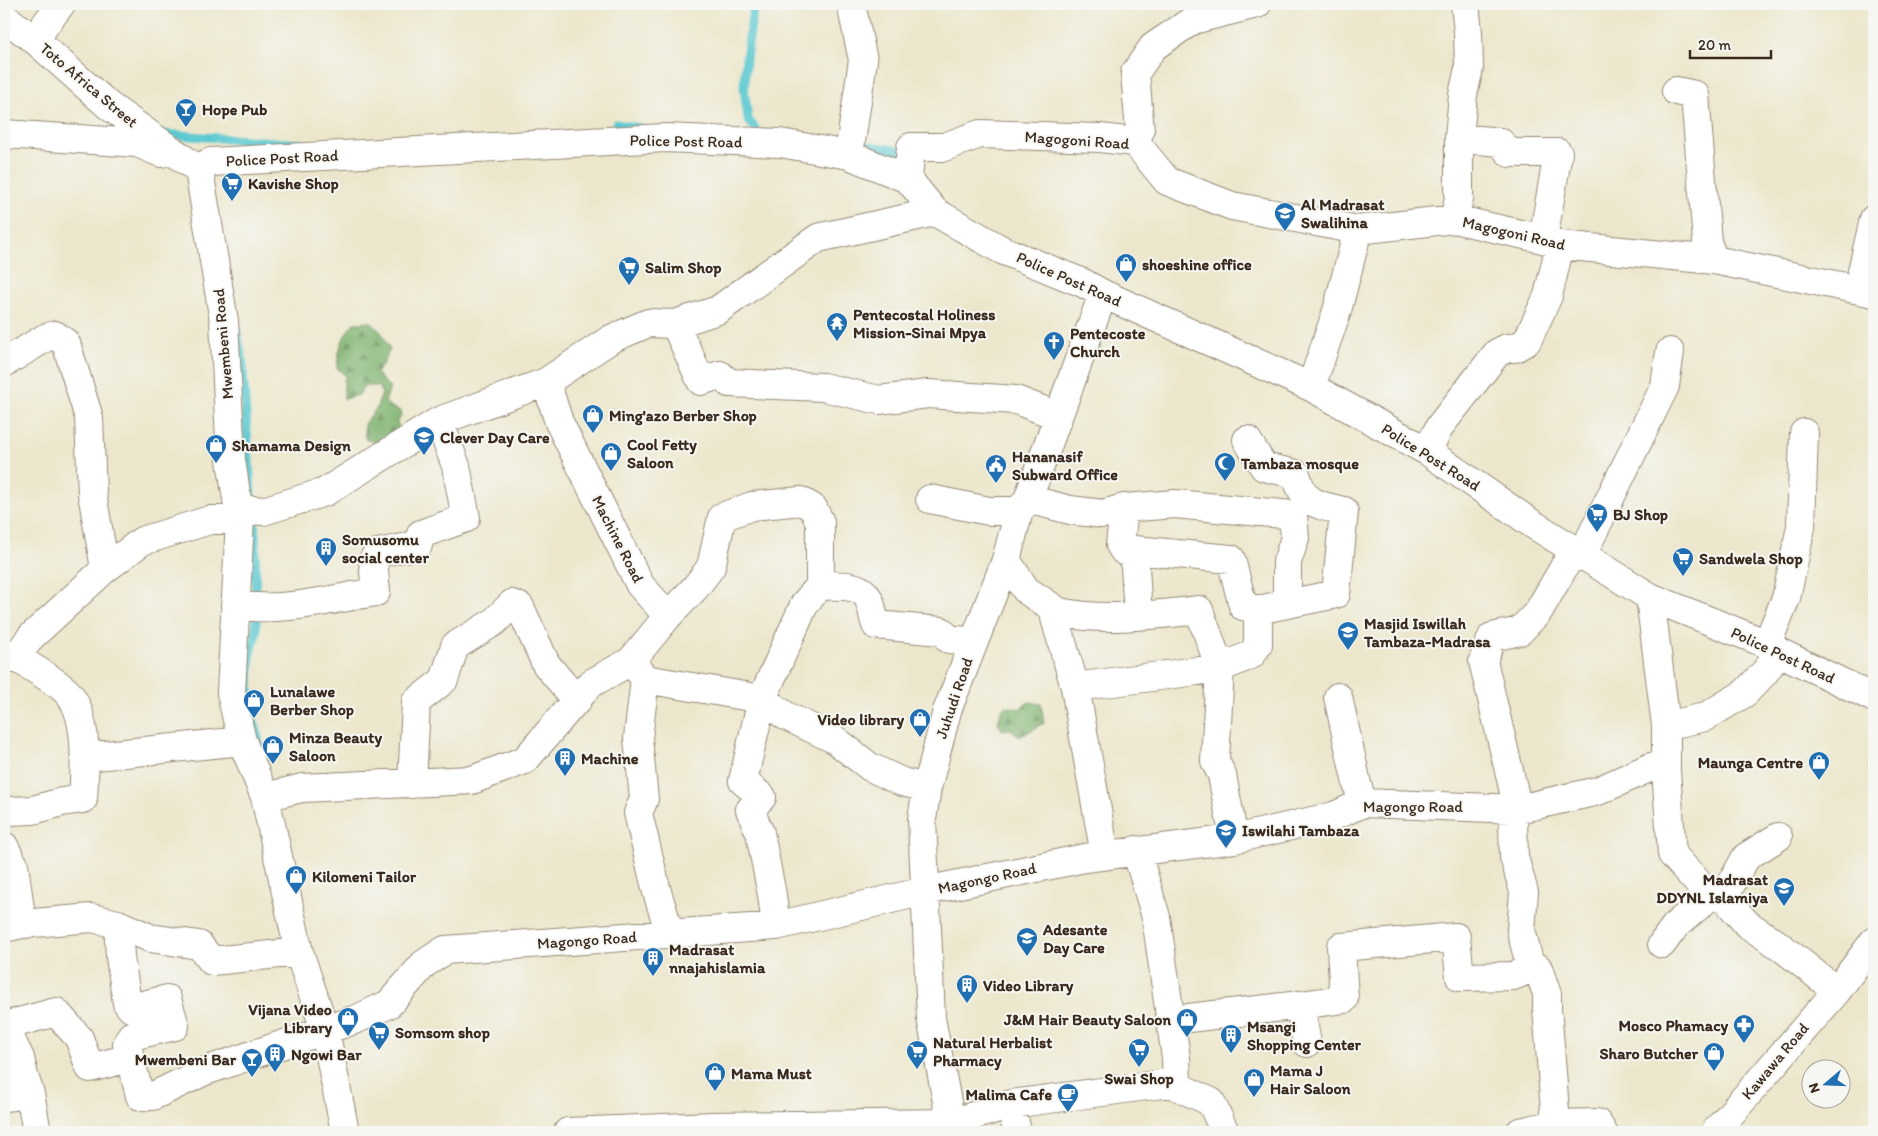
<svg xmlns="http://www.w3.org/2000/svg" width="1878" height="1136" viewBox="0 0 1878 1136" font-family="Itim,sans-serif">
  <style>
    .forest { fill: url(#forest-firs); stroke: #5c6e46 }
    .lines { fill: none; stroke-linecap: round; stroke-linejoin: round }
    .stream { stroke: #5cc9d1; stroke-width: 9 }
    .street-casing { stroke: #948875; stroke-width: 30 }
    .street { stroke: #fff; stroke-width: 28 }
    .labels { text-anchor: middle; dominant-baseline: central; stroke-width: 4; stroke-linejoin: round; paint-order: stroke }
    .street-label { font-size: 16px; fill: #3b2a1e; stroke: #f6f6f2 }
    .poi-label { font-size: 16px; font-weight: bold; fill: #3b2a1e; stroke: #f6f6f2; text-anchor: start }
  </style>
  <defs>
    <pattern id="forest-firs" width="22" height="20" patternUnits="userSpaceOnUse" patternTransform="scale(1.25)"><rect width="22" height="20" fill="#7eb26e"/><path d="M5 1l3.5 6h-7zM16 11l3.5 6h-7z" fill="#68915a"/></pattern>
  </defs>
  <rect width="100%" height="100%" fill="#f6f6f2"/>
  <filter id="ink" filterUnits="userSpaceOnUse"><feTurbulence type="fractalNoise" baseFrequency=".02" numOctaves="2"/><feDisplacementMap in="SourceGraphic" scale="10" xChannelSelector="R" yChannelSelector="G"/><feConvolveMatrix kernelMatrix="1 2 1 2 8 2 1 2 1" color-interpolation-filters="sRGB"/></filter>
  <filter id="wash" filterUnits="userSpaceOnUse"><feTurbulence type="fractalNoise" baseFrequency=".0096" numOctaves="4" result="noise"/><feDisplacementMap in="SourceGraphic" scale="20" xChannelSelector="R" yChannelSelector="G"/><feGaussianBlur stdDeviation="1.12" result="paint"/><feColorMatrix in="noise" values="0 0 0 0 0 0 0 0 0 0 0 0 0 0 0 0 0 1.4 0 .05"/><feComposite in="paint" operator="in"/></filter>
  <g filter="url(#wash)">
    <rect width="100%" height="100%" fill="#ece7cc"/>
    <path class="forest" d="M371 322 381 332 390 349 383 364 376 373 390 388 385 402 391 407 400 411 401 416 397 421 400 434 393 443 376 444 365 438 364 424 376 409 382 394 378 386H364L359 395 344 399V380L346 376 337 368C339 350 341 337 354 323Z
      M1029 702 1041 704 1044 723 1020 737 1011 729 1002 730 998 723 1001 710 1007 706 1019 709Z"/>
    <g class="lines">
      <path class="stream" d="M754 4 746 58 744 87 748 120 755 128
        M163 134 302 144
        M612 136 616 124 640 128
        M856 144 900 151
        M236 329 242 357 252 507
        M255 526 256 634 250 656 249 684 250 708 257 732 261 758"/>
    </g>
  </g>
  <g filter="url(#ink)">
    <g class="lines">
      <g class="street-casing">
        <path id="street" d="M4 17 36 41 109 106 199 170
          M36 41 45 25 61 4
          M1676 91 1695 95 1707 242 1714 260
          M4 134 137 143 161 153
          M1459 138 1500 142 1510 153H1558L1543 239
          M1135 142 1140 131 1135 73 1153 47 1193 20 1257 4
          M849 155 863 60 851 4
          M199 170 202 166 211 162 665 138 780 143 849 155 908 179 935 212 1002 250 1083 283 1103 294 1311 387 1427 451 1531 523 1650 597 1767 644 1779 652 1874 698
          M199 170 224 321 231 460 240 519 231 693 242 741 265 797 299 952 325 1030 345 1132
          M908 179 911 147H944L980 134 1100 138 1135 142 1167 181 1232 206 1358 230 1454 219 1543 239 1560 245 1714 260 1874 293
          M1454 219 1459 198V138L1463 95 1469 68 1468 32 1465 4
          M1858 289 1874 219
          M675 324 701 381 720 375 729 383 823 387 879 400 928 394 1016 400 1058 416
          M4 363 45 338 55 335 66 343 89 418 92 493 105 569
          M546 382 559 422 640 585 668 616
          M1311 387 1337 311 1358 230
          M1427 451 1440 426 1497 353 1507 348H1515L1527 341 1548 296 1560 245
          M930 499 989 511H1019
          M1028 499 1070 510 1103 514 1124 508 1175 504 1293 515 1295 538 1287 562V603
          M1124 508 1120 545 1124 551 1134 550 1138 616
          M1134 550 1231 559 1243 606 1258 610
          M1006 560 1026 590 1059 612 1055 618 1075 687
          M820 586C835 586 860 582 868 598 873 606 872 616 876 625L941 631 949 639 974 642
          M1650 597 1666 726V770L1672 854 1710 896 1724 897 1747 924 1780 946 1837 991
          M235 605C282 613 330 599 376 592L373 560 378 553 418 545 421 534 466 518 456 466 439 421
          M1059 612C1103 622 1154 615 1199 610L1220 668 1215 761 1222 775 1234 839
          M1767 644 1786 598 1801 527 1804 433
          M4 660 16 657 31 637 105 569 142 541 210 520 240 519 252 510 263 511 325 492 439 421 546 382 611 339 648 323 675 324 718 310 818 238 935 212
          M631 661 645 679 762 699 786 716 834 739 870 767 902 782 927 788
          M645 679 638 738 644 799 638 813 657 892 670 934
          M1338 697 1357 784 1363 803
          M1666 726 1705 717 1745 693 1765 672 1779 652
          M86 757 242 741
          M412 784 416 702 444 680 455 646 494 622 512 604 520 607 546 664 577 701
          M265 797 302 788 472 780 525 760 590 684 631 661 668 616 695 588 711 567 722 517 752 506 801 501 813 508 820 522V586L805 603 762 699 743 781 762 797 750 810 760 833 772 895 776 926
          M4 813 7 811 33 810 62 802 83 799C85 769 89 716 68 693 57 681 30 667 16 657
          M4 846 14 865 22 924
          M1136 850 1156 917 1176 1058 1177 1082 1179 1087 1211 1102 1225 1132
          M1105 855 1075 687 1220 668 1251 655 1258 645V610L1336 594 1344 511C1317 505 1303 504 1296 474L1264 467 1247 440
          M1724 897 1746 857 1778 837
          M4 928 22 924 92 918 118 924 150 938 199 945 212 961 299 952
          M1662 944 1676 925 1710 896
          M1300 1005 1344 999 1341 947 1456 937 1460 977 1513 976 1531 969
          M1171 1020 1300 1005 1307 1043
          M4 1026 56 1012 79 1038 90 1068 130 1058 127 1044 131 1036 175 1026 167 999 131 1008 127 1003 120 957 118 924
          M4 1026 20 1058 24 1076 30 1094 37 1132
          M130 1058 140 1096H153L205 1071 357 1019 389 1004 424 964 445 950 776 926 925 891 1085 858 1234 839 1334 816 1363 803 1518 809 1598 791 1651 767 1666 770
          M4 1097 30 1094
          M1011 1104 1017 1132
          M951 1123 931 1018 922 819 927 788 947 711 1006 560 1019 511 1028 499 1103 294
          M1556 1124 1547 1008V994L1538 968 1531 969 1521 930 1524 892 1514 857 1513 821 1518 809 1483 661 1492 637 1520 631 1538 612 1567 562 1580 553 1588 543 1665 386 1670 352
          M568 1132 713 1126 951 1123 1011 1104 1177 1082
          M1520 1132 1556 1124 1597 1123 1603 1132
          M1715 1132 1837 991 1874 941"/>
      </g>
      <use href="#street" class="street"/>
    </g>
  </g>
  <defs>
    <g id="bar-pin" transform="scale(1.125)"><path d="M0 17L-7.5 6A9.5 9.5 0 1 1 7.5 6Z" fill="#1f6fb2" stroke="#f6f6f2"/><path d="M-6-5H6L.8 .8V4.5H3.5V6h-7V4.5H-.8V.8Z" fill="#fff"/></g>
    <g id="supermarket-pin" transform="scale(1.125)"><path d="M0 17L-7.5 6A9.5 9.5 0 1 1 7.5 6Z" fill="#1f6fb2" stroke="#f6f6f2"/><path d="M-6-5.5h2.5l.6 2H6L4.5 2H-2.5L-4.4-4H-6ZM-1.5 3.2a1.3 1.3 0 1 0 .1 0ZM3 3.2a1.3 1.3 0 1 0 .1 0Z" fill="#fff"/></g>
    <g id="school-pin" transform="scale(1.125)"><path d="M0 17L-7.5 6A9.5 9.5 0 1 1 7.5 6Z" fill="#1f6fb2" stroke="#f6f6f2"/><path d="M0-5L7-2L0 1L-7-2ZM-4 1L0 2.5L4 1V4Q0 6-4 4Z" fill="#fff"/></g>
    <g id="shop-pin" transform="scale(1.125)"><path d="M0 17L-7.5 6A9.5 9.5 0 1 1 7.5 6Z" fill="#1f6fb2" stroke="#f6f6f2"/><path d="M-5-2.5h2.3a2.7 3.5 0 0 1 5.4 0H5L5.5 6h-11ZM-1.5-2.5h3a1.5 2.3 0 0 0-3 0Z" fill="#fff"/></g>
    <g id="temple-pin" transform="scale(1.125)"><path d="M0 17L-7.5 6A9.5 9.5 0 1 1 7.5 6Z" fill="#1f6fb2" stroke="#f6f6f2"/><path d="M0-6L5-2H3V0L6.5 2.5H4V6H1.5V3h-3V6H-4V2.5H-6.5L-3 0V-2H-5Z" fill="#fff"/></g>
    <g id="church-pin" transform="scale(1.125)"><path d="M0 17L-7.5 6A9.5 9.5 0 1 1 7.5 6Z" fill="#1f6fb2" stroke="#f6f6f2"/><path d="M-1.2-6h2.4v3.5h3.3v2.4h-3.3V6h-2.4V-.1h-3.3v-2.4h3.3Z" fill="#fff"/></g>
    <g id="mosque-pin" transform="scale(1.125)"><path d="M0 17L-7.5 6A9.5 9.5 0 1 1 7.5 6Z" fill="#1f6fb2" stroke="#f6f6f2"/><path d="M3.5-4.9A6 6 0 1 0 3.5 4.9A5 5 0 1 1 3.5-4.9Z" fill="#fff"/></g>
    <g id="civic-pin" transform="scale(1.125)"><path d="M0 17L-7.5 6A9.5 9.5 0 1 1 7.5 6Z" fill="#1f6fb2" stroke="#f6f6f2"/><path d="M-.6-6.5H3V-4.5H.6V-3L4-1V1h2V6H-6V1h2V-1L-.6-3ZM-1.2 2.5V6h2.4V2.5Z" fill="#fff"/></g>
    <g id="building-pin" transform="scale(1.125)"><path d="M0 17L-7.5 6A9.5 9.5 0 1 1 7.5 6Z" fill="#1f6fb2" stroke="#f6f6f2"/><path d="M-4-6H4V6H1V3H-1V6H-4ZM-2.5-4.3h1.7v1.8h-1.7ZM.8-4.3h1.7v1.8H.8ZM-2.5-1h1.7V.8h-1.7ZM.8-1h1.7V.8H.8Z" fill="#fff"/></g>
    <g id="pharmacy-pin" transform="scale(1.125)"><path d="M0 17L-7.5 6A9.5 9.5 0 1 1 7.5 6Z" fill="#1f6fb2" stroke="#f6f6f2"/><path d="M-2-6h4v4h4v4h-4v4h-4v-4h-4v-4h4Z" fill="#fff"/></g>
    <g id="cafe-pin" transform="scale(1.125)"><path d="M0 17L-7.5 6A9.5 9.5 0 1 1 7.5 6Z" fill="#1f6fb2" stroke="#f6f6f2"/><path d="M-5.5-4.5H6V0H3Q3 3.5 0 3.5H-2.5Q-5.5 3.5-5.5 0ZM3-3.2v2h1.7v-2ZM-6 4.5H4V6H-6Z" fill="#fff"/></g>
  </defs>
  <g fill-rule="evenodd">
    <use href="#bar-pin" x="186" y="109"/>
    <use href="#supermarket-pin" x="232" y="183"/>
    <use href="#school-pin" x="1285" y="213"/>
    <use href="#shop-pin" x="1126" y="264"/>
    <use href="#supermarket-pin" x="629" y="267"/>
    <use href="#temple-pin" x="837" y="323"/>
    <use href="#church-pin" x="1054" y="342"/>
    <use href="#shop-pin" x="593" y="415"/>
    <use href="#school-pin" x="424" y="437"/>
    <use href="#shop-pin" x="216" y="445"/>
    <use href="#shop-pin" x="611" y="453"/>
    <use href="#mosque-pin" x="1225" y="463"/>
    <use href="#civic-pin" x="996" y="465"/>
    <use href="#supermarket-pin" x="1597" y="514"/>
    <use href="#building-pin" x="326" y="548"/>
    <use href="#supermarket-pin" x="1683" y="558"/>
    <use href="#school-pin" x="1348" y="632"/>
    <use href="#shop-pin" x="254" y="700"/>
    <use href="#shop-pin" x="920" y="719"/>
    <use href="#shop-pin" x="273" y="746"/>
    <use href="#building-pin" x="565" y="758"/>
    <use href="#shop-pin" x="1819" y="762"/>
    <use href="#school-pin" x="1226" y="830"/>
    <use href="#shop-pin" x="296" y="876"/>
    <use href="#school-pin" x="1784" y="888"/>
    <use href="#school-pin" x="1027" y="938"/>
    <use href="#building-pin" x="653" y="958"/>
    <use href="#building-pin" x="967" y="985"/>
    <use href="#shop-pin" x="348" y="1018"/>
    <use href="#shop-pin" x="1187" y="1019"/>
    <use href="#pharmacy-pin" x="1744" y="1025"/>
    <use href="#supermarket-pin" x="379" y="1032"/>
    <use href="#building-pin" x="1231" y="1035"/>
    <use href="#supermarket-pin" x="1139" y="1049"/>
    <use href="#supermarket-pin" x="917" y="1051"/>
    <use href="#shop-pin" x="1714" y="1053"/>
    <use href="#building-pin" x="275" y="1054"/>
    <use href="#bar-pin" x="252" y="1059"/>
    <use href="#shop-pin" x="715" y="1073"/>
    <use href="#shop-pin" x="1254" y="1079"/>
    <use href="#cafe-pin" x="1068" y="1094"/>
  </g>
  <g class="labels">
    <g class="street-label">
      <text transform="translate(89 85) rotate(40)">Toto Africa Street</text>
      <text transform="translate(1077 140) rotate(4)">Magogoni Road</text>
      <text transform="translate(686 141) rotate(1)">Police Post Road</text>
      <text transform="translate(282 158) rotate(-3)">Police Post Road</text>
      <text transform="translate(1514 233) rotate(13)">Magogoni Road</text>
      <text transform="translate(1069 279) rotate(24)">Police Post Road</text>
      <text transform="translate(223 344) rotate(-95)">Mwembeni Road</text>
      <text transform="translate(1431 457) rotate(32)">Police Post Road</text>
      <text transform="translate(618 539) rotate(63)">Machine Road</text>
      <text transform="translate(1783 655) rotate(25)">Police Post Road</text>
      <text transform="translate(954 698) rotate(-71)">Juhudi Road</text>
      <text x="1413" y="806">Magongo Road</text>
      <text transform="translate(987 878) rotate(-12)">Magongo Road</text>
      <text transform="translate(587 940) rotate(-4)">Magongo Road</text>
      <text transform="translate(1775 1061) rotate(-50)">Kawawa Road</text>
    </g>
    <g class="poi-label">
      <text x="202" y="109">Hope Pub</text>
      <text x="248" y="183">Kavishe Shop</text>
      <text x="1301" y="204">Al Madrasat<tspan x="1301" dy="18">Swalihina</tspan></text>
      <text x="1142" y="264">shoeshine office</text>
      <text x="645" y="267">Salim Shop</text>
      <text x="853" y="314">Pentecostal Holiness<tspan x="853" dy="18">Mission-Sinai Mpya</tspan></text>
      <text x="1070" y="333">Pentecoste<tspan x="1070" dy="18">Church</tspan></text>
      <text x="609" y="415">Ming'azo Berber Shop</text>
      <text x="440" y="437">Clever Day Care</text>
      <text x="627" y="444">Cool Fetty<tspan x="627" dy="18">Saloon</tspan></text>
      <text x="232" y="445">Shamama Design</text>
      <text x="1012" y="456">Hananasif<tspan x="1012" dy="18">Subward Office</tspan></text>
      <text x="1241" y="463">Tambaza mosque</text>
      <text x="1613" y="514">BJ Shop</text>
      <text x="342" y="539">Somusomu<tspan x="342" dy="18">social center</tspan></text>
      <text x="1699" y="558">Sandwela Shop</text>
      <text x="1364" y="623">Masjid Iswillah<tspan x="1364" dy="18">Tambaza-Madrasa</tspan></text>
      <text x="270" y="691">Lunalawe<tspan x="270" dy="18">Berber Shop</tspan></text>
      <text x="904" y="719" text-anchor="end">Video library</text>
      <text x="289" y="737">Minza Beauty<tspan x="289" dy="18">Saloon</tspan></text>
      <text x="581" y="758">Machine</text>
      <text x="1803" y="762" text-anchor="end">Maunga Centre</text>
      <text x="1242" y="830">Iswilahi Tambaza</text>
      <text x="312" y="876">Kilomeni Tailor</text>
      <text x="1768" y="879" text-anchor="end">Madrasat<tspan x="1768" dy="18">DDYNL Islamiya</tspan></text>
      <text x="1043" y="929">Adesante<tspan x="1043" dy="18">Day Care</tspan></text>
      <text x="669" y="949">Madrasat<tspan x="669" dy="18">nnajahislamia</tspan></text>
      <text x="983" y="985">Video Library</text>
      <text x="332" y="1009" text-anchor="end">Vijana Video<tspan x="332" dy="18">Library</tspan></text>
      <text x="1171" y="1019" text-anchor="end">J&amp;M Hair Beauty Saloon</text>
      <text x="1728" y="1025" text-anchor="end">Mosco Phamacy</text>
      <text x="1247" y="1026">Msangi<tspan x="1247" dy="18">Shopping Center</tspan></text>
      <text x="395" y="1032">Somsom shop</text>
      <text x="933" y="1042">Natural Herbalist<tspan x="933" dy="18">Pharmacy</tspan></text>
      <text x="1698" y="1053" text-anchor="end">Sharo Butcher</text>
      <text x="291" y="1054">Ngowi Bar</text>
      <text x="236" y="1059" text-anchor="end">Mwembeni Bar</text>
      <text x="1270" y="1070">Mama J<tspan x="1270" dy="18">Hair Saloon</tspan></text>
      <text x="731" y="1073">Mama Must</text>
      <text x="1139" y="1078" text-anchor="middle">Swai Shop</text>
      <text x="1052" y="1094" text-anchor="end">Malima Cafe</text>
    </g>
  </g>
  <rect width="1878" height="1136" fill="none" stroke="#f6f6f2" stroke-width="20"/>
  <g transform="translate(1826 1084) rotate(251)"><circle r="24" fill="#f6f6f2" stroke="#aba49d"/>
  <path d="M0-4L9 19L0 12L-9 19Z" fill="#1f6fb2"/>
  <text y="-8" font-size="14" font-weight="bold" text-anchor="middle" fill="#3b2a1e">N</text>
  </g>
  <path d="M1690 50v8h81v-8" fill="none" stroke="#3b2a1e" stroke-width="2.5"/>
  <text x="1698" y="50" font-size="15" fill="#3b2a1e" stroke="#f6f6f2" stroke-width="4" paint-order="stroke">20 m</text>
</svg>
